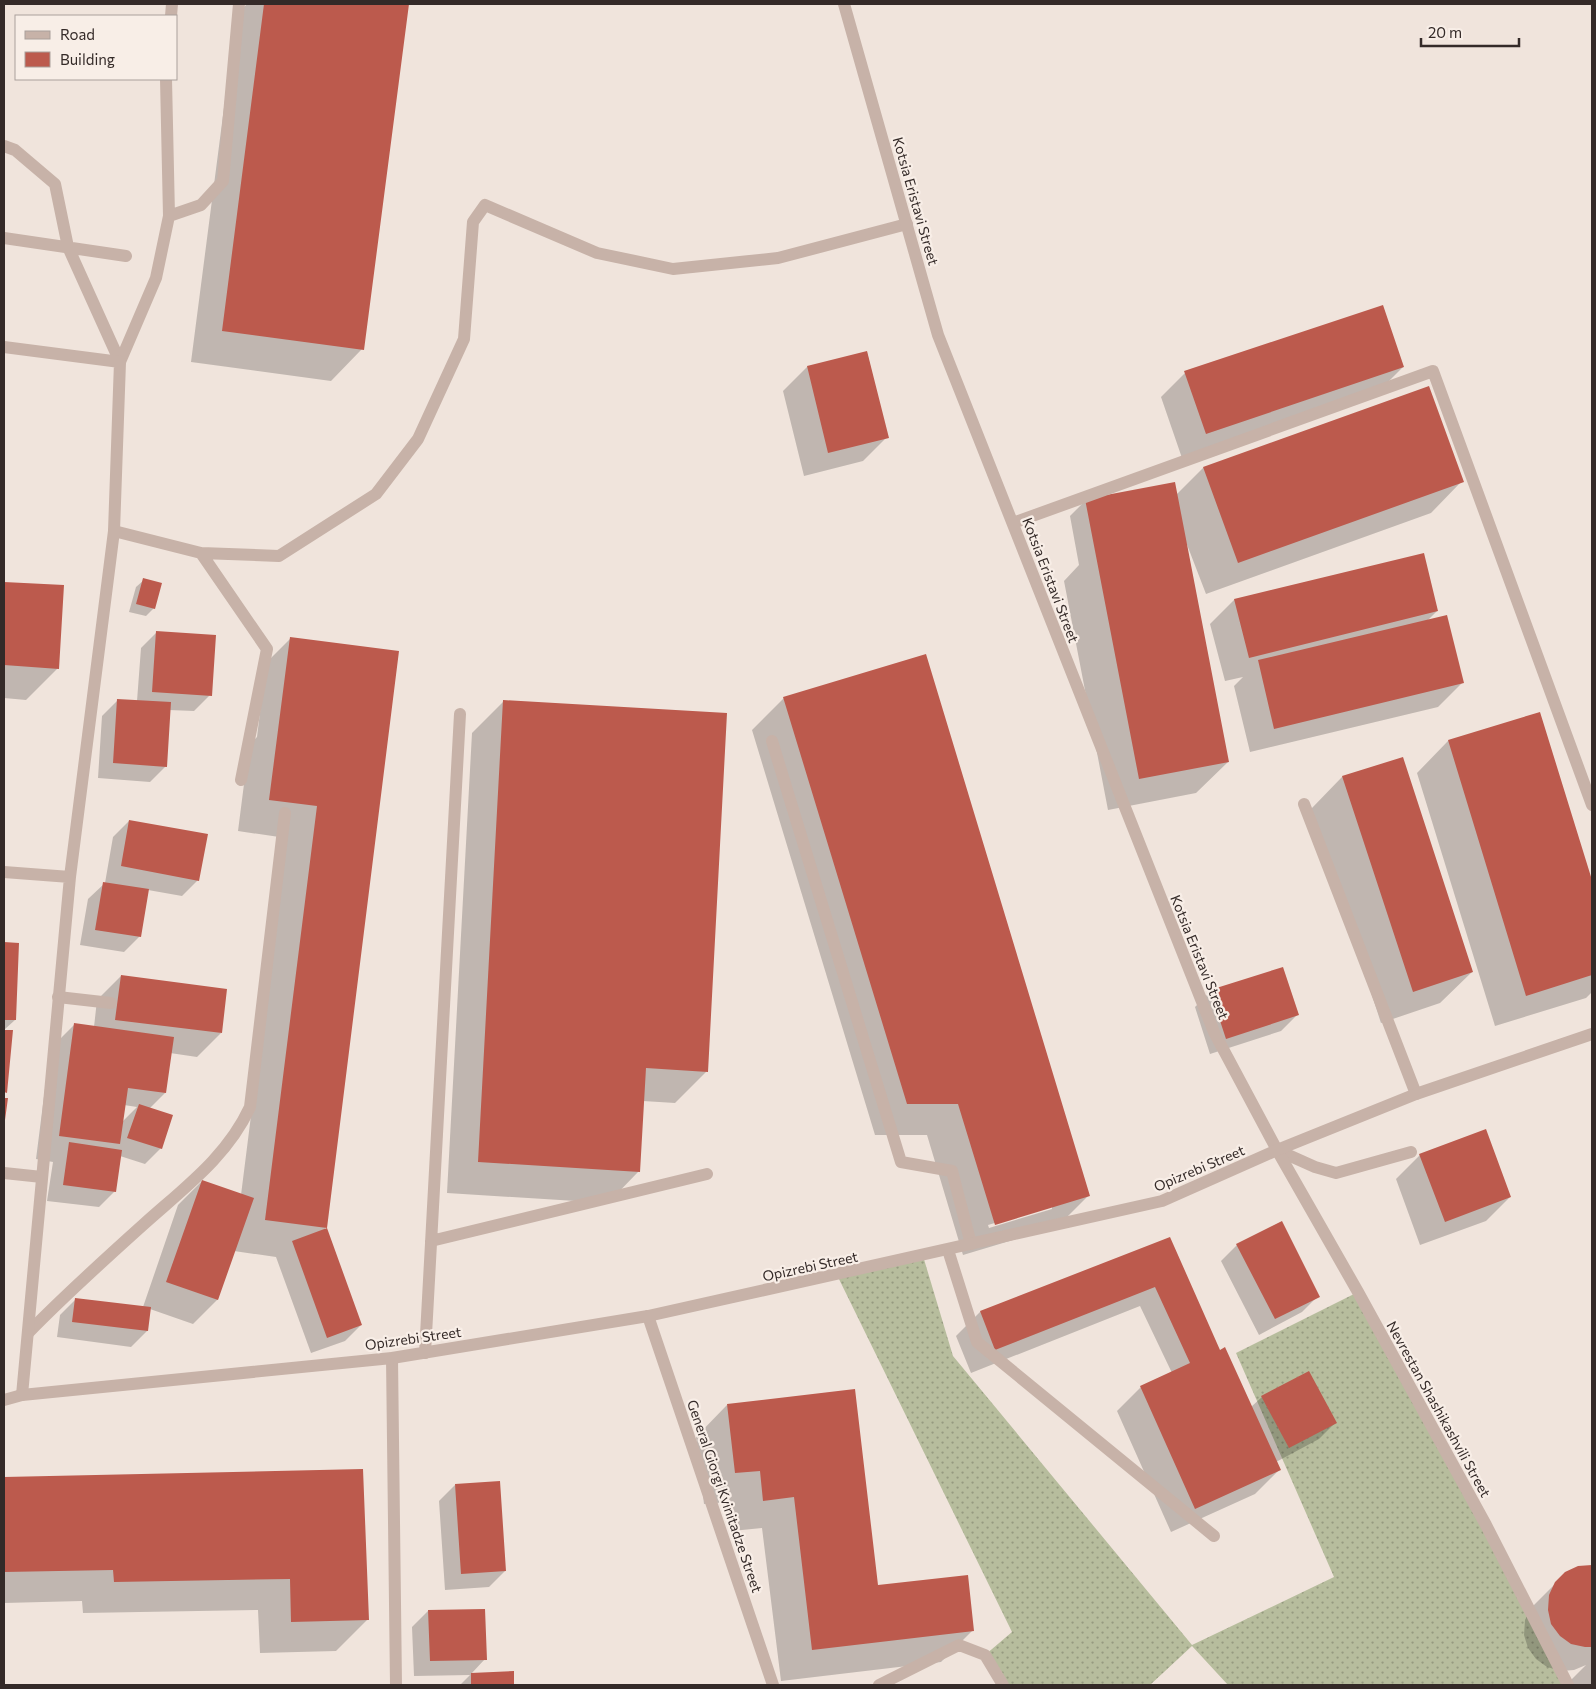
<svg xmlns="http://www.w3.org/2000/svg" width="1596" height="1689" viewBox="0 0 1596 1689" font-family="Commissioner,sans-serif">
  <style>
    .grass { fill: url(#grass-dots) }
    .shadow { fill: #0003; fill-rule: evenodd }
    .building { fill: #bc5a4d }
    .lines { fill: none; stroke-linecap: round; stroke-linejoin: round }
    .service { stroke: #c7b2a8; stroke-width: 12 }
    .minor { stroke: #c7b2a8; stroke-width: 12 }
    .tertiary { stroke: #c7b2a8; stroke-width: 12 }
    .labels { text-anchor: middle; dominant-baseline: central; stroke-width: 4.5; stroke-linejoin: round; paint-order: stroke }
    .street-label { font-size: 14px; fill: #342a28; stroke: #f8eee7 }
  </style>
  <defs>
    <pattern id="grass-dots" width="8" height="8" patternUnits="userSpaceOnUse" patternTransform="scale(1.25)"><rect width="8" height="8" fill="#b7bd9d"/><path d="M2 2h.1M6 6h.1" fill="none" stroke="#969a80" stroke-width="1.8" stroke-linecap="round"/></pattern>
  </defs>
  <rect width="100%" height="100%" fill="#f0e4dc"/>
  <path class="grass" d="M923 1256 953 1356 1192 1645 1334 1577 1236 1353 1358 1292 1568 1685H1228L1192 1646 1150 1685H1003L985 1655 1012 1632 837 1275Z"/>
  <path class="shadow" d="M247 4H408L362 349 331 381 191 362 236 15Z
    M867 352 887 437 863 461 804 476 783 391 807 367Z
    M1403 367 1379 391 1182 458 1161 397 1185 373Z
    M1203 468 1462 481 1431 513 1206 594 1186 542 1228 762 1196 793 1108 810 1064 581 1079 565 1070 516 1086 500 1176 495Z
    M1423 555 1437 611 1427 621 1462 683 1438 707 1250 752 1234 686 1243 677 1225 681 1210 624 1234 600Z
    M144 580 154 608 146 616 129 612 136 587Z
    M4 583 62 586 58 668 26 700 4 698Z
    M157 632 210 695 194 711 169 710 166 766 150 782 98 778 102 716 118 700 137 701 141 648Z
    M290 639 398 652 325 1229 361 1325 345 1341 311 1353 276 1257 234 1251 217 1300 193 1324 150 1309 147 1331 131 1347 57 1337 60 1315 76 1299 143 1307 178 1205 202 1181 241 1195 286 838 238 831 249 745 257 737 266 663Z
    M784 698 1088 1196 1057 1227 963 1255 927 1135H875L752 730ZM1052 1206V1209L989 1228 988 1225Z
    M504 701 706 1072 675 1103 643 1101 639 1171 608 1203 447 1193 472 733Z
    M1540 714 1592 885V992L1586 998 1495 1026 1417 773 1448 741Z
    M1402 758 1472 972 1440 1003 1381 1023 1311 809 1342 777Z
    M129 821 198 880 182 896 148 890 140 936 124 952 80 945 88 899 105 883 113 837Z
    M4 943 18 944 15 1020 4 1030Z
    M121 976 221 1033 197 1057 170 1053 165 1093 149 1109 161 1148 145 1164 120 1156 115 1191 99 1207 47 1201 53 1162 36 1159 50 1049 74 1025 94 1027 97 1000ZM124 1105 137 1107 122 1122Z
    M1211 991 1297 1015 1281 1031 1210 1054 1195 1007Z
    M4 1031 12 1032 4 1094Z
    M1420 1155 1510 1197 1486 1221 1420 1245 1396 1179Z
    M1169 1239 1218 1349 1251 1407 1262 1397 1335 1423 1319 1439 1276 1462 1279 1470 1255 1494 1171 1532 1117 1411 1141 1387 1172 1373 1140 1306 971 1373 956 1336 980 1312Z
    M1237 1245 1318 1296 1302 1312 1259 1335 1221 1261Z
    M727 1405 877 1586 973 1630 941 1662 781 1681 762 1528 732 1531 728 1502 704 1504 696 1437Z
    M362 1470 367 1620 336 1651 260 1653 258 1610 83 1613 82 1601 4 1603V1479Z
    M455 1485 505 1571 489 1587 445 1590 439 1501Z
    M1592 1566V1685H1566L1586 1665 1574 1670 1561 1671 1547 1667 1536 1659 1528 1648 1524 1635 1525 1620 1531 1608 1566 1573 1578 1567Z
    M428 1611 485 1659 471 1674 513 1672V1685H460L470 1675 414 1676 412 1627Z"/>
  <path class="building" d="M264 4H409L364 350 222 331Z
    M1383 305 1404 367 1206 434 1184 371Z
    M867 351 889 438 828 453 807 366Z
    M1429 386 1464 482 1238 563 1203 467Z
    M1175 482 1229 762 1139 779 1085 499Z
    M1424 553 1438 611 1249 658 1234 599Z
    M143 578 162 583 155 609 136 604Z
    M4 582 64 585 59 669 4 665Z
    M1447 615 1464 683 1274 729 1258 660Z
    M156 631 216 635 212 696 152 692Z
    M290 637 399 651 327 1228 265 1220 317 806 269 800Z
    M926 654 1090 1196 995 1225 958 1104H907L783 697Z
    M117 699 171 702 167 767 113 763Z
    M503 700 727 713 708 1072 646 1068 640 1172 478 1162Z
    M1540 712 1592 880V975L1526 996 1448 740Z
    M1403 757 1473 972 1413 992 1342 776Z
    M129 820 208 834 199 881 121 866Z
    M103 882 149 889 141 937 95 930Z
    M4 942 19 943 16 1020H4Z
    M1283 967 1299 1015 1226 1039 1210 990Z
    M121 975 227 989 222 1033 115 1020Z
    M74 1023 174 1037 166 1093 128 1088 120 1144 59 1136Z
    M4 1030H13L7 1093 4 1092Z
    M4 1098H8L5 1120H4Z
    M139 1104 173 1115 162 1149 127 1138Z
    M1486 1129 1511 1197 1445 1222 1419 1154Z
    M69 1142 122 1150 116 1192 63 1185Z
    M202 1180 254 1198 218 1300 166 1282Z
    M1282 1221 1320 1297 1275 1319 1236 1244Z
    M327 1228 362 1325 327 1338 292 1241Z
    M1170 1237 1220 1350 1225 1347 1281 1470 1195 1509 1140 1386 1190 1363 1155 1287 995 1350 980 1311Z
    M75 1298 151 1307 148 1331 72 1322Z
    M1309 1371 1337 1423 1289 1448 1261 1396Z
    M855 1389 878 1585 968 1575 974 1631 812 1650 794 1497 763 1501 760 1471 735 1473 727 1404Z
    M363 1469 369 1620 291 1622 290 1579 114 1582 113 1570 4 1572V1477Z
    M500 1481 506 1571 461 1574 455 1484Z
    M1592 1565V1647H1585L1571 1644 1560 1636 1551 1624 1548 1610 1549 1595 1555 1582 1565 1572 1578 1566Z
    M485 1609 487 1660 430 1661 428 1610Z
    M514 1671V1685H471V1673Z"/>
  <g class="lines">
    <path class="service" d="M171 16 172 4
      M4 146 15 150 55 184 68 247 120 362
      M169 216 201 205 223 181 239 4
      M4 238 126 256
      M120 362 156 278 169 216 166 79
      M1013 523 1433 371 1592 805
      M114 531 201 553 267 649 241 780
      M201 553 279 556 376 494 418 439 464 339 473 222 485 205 597 253 673 269 778 258 907 224
      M772 741 901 1162 952 1171 971 1244
      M1304 804 1416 1094
      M58 997 111 1003
      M1277 1150 1315 1167 1336 1173 1411 1152
      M4 1173 42 1177
      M431 1241 707 1174
      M948 1250 977 1342 1214 1536
      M28 1333C65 1295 105 1259 144 1224 184 1188 227 1157 250 1107L285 813
      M425 1353 460 714
      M879 1685 959 1645 985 1655 1003 1685"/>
    <path class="minor" d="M844 4 938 335 1214 1032 1277 1150 1358 1292 1486 1525 1568 1685
      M4 347 120 362 114 531 70 877 22 1395
      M4 872 70 877
      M648 1316 773 1685
      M392 1358 396 1685"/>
    <path class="tertiary" d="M4 1400 22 1395 392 1358 648 1316 1162 1201 1277 1150 1416 1094 1592 1034"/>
  </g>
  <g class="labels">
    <g class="street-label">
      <text transform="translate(916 201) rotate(74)">Kotsia Eristavi Street</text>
      <text transform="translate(1051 580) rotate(69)">Kotsia Eristavi Street</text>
      <text transform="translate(1200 957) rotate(68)">Kotsia Eristavi Street</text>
      <text transform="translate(1199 1168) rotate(-23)">Opizrebi Street</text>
      <text transform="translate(810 1266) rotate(-12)">Opizrebi Street</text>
      <text transform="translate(413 1338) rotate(-8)">Opizrebi Street</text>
      <text transform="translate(1439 1409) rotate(61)">Nevrestan Shashikashvili Street</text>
      <text transform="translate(725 1496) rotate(71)">General Giorgi Kvinitadze Street</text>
    </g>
  </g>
  <rect width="1596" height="1689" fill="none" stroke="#342a28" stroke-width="10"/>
  <rect x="15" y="15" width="162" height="65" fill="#f8eee7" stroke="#aaa09b"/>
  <rect x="25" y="31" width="25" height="8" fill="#c7b2a8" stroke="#aaa09b"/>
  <text x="60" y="40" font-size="15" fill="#342a28">Road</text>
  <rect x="25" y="52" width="25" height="15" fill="#bc5a4d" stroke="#aaa09b"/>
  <text x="60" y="65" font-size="15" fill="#342a28">Building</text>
  <path d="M1421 38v8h98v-8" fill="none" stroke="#342a28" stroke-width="2.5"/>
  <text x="1428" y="38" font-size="15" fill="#342a28" stroke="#f8eee7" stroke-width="4" paint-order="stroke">20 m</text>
</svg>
